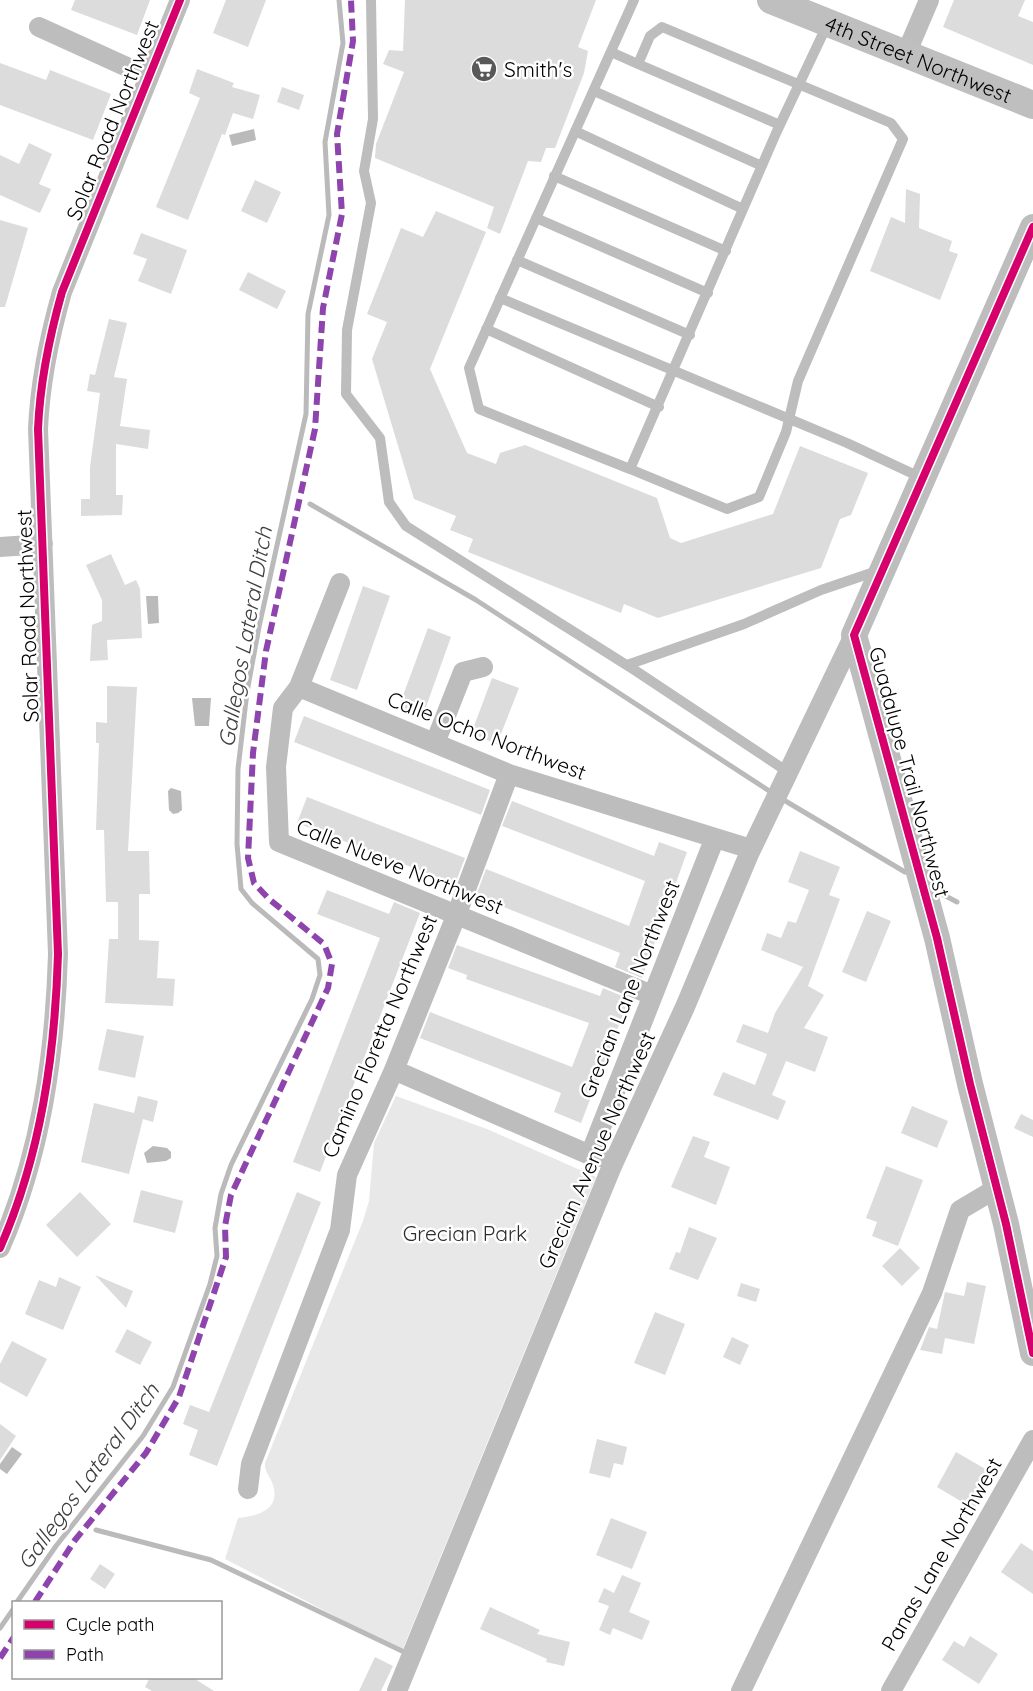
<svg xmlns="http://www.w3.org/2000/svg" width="1033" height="1691" viewBox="0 0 1033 1691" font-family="Quicksand,sans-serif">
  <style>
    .green { fill: #e8e8e8 }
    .water { fill: #bababa }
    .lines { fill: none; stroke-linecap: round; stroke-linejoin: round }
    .stream { stroke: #bababa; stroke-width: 5 }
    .building { fill: #dcdcdc }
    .service { stroke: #bdbdbd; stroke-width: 10 }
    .minor { stroke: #bdbdbd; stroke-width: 20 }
    .tertiary { stroke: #bdbdbd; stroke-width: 26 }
    .secondary { stroke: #bfbfbf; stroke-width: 28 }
    .quiet { stroke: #8e44ad; stroke-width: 6; stroke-dasharray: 12 6; stroke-linecap: butt }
    .cycleway-casing { stroke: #fff; stroke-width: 11 }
    .cycleway { stroke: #d6006c; stroke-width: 8 }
    .labels { text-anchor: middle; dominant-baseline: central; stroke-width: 5; stroke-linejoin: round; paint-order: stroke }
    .street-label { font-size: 21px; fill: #000; stroke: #fff }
    .poi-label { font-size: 21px; fill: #000; stroke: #fff; text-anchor: start }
    .park-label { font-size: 21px; fill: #2d2d2d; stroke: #fff }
    .water-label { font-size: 22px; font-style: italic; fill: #3e3e3e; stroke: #fff }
  </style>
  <rect width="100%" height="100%" fill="#fff"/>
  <path class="green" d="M396 1096 487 1129 596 1177 402 1651 225 1559 238 1518C257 1516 281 1510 273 1485 270 1476 264 1471 265 1463L363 1221 369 1201 374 1143Z"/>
  <path class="water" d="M254 129 256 140 232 146 229 135Z
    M146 596H158L159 623 148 624Z
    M192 698H211L209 726H195Z
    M171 788 181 791 182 810 178 813 173 814 169 810 168 791Z
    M153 1146 167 1148 171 1152V1158L166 1161 147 1163 144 1153Z
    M12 1447 22 1454 7 1474 0 1469V1464Z"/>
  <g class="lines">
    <path class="stream" d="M310 504 476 600 777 796 905 872
      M938 892 957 902
      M96 1530 211 1560 402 1651
      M17 1602 56 1546 143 1436 173 1387 210 1284 217 1256 215 1228 221 1194 231 1165 312 999 320 975 318 959 252 903 241 889 237 844 238 769 247 692 259 627 306 414 308 314 329 215 325 142 343 43 339 0
      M0 1628 14 1608"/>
  </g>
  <path class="building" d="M75 0H150L137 35 71 10Z
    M226 0H266L248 47 213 33Z
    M405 0H596L578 47 588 51 584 73 555 148H546L541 162 528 161 500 234 487 228 494 207 375 158 376 144 404 72 383 64 389 50 403 51Z
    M954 0H1025L1018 16 1033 22V65L943 27Z
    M0 63 46 80 50 70 111 94 93 140 0 105Z
    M197 69 234 83 232 87 260 95 253 119 233 113 225 135 222 134 188 220 156 207 200 98 189 93Z
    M282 87 304 95 299 110 277 102Z
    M29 143 52 154 39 184 51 189 40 213 0 195V155L19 164Z
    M255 180 281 192 267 223 241 211Z
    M906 189 920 194 919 228 952 241 949 251 958 254 940 300 870 271 891 217 905 223Z
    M436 211 486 232 430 369 467 453 496 464 500 453 525 445 657 498 670 538 681 543 773 514 800 446 868 473 851 515 840 519 821 568 658 618 624 604 621 613 468 552 473 539 450 530 456 516 414 499 372 359 387 322 367 314 401 228 423 237Z
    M0 220 28 228 5 307H0Z
    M141 233 187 250 171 294 138 281 147 259 133 254Z
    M248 272 286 291 277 309 239 290Z
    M109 319 127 323 114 377 127 379 120 426 150 430 148 449 116 444V495H123L122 515 81 516V499H90V467L100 393 87 391 90 374 95 375Z
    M111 554 125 585 136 580 140 589 142 638 107 640 108 660 90 661 92 625 102 621V600L86 565Z
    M363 586 390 596 357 690 330 680Z
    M428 628 451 637 422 718 398 709Z
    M492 678 519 688 497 744 471 734Z
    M107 686 137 687 128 851H149L150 894H139V940L159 941 157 978 175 979 173 1006 105 1003 109 939H118V902H106L104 830H96L99 743H96V722L107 723Z
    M304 716 490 790 481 815 294 742Z
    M307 797 465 858 455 884 297 823Z
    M512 801 654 856 659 842 687 852 642 978 615 967 620 953 476 896 486 869 629 926 645 881 502 826Z
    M800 851 840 867 829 895 840 899 808 986 824 995 804 1028 828 1037 815 1072 786 1061 772 1095 786 1101 778 1120 713 1095 723 1072 755 1085 767 1054 736 1042 743 1024 768 1033 775 1013 803 967 761 950 767 933 781 938 788 921 796 923 809 890 788 882Z
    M327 890 389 914 394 902 420 913 320 1172 293 1162 380 938 317 914Z
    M867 911 891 921 866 982 842 972Z
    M457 945 600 996 603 988 629 999 581 1123 554 1112 561 1093 420 1038 430 1012 572 1067 589 1023 466 979 467 975 448 968Z
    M107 1029 144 1036 135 1078 98 1070Z
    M138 1096 158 1101 153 1122 143 1119 129 1174 81 1162 94 1103 134 1113Z
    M912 1106 948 1121 937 1148 901 1133Z
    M1021 1114 1033 1120V1137L1014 1128Z
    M693 1136 710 1142 704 1157 730 1167 716 1205 671 1187Z
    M886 1166 923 1180 898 1246 872 1236 877 1222 866 1218Z
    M141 1190 183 1201 175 1233 133 1222Z
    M80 1192 111 1224 77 1257 46 1225Z
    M297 1192 321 1202 217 1466 189 1455 198 1430 183 1424 190 1405 209 1412Z
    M689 1227 717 1238 698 1280 669 1269 676 1252 680 1253Z
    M900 1248 920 1268 902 1286 882 1266Z
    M95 1275 133 1291 126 1308Z
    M59 1277 81 1287 63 1330 25 1314 39 1280 56 1287Z
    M967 1282 986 1286 974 1344 945 1338 942 1354 920 1350 929 1327 937 1329 945 1292 964 1296Z
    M741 1283 760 1289 756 1302 737 1296Z
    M655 1312 685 1324 665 1375 634 1363Z
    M127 1329 152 1342 140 1365 115 1352Z
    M732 1337 749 1345 740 1365 723 1357Z
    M12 1341 47 1359 27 1397 0 1382V1364Z
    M0 1424 16 1436 0 1460Z
    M597 1439 627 1447 623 1465 614 1463 610 1478 589 1473Z
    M956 1452 994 1474 974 1509 937 1487Z
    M611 1518 647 1532 632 1569 596 1555Z
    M1021 1543 1033 1551V1594L1001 1572Z
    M100 1564 115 1574 105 1589 90 1579Z
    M622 1575 641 1583 629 1612 650 1621 642 1640 613 1628 610 1635 599 1630 609 1606 598 1602 604 1588 614 1593Z
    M490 1607 540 1630 537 1634 570 1642 564 1666 546 1662 547 1659 480 1629Z
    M970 1636 998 1654 979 1684 942 1660 954 1641 964 1647Z
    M375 1657 393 1666 381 1691H359Z
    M150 1677H192L214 1691H152L145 1687Z"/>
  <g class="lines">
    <path class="service" d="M371 0 373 119 364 171 371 203 347 330 346 394 380 438 389 502 406 526 636 671 788 772
      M634 0 469 368 479 409 630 469 777 131 828 23
      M611 52 638 64 650 36 662 27 891 123 903 139 798 381 786 432 759 497 727 509 630 469
      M638 64 780 125
      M594 91 762 166
      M575 131 743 209
      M554 176 726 251
      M536 218 708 293
      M517 260 690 335
      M500 298 847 443 922 478
      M486 329 659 407
      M627 665 744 624 821 590 880 570"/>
    <path class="minor" d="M39 27 149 77
      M906 54 929 0
      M0 547 43 544
      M340 583 299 687 283 708 276 767 279 842 652 995
      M299 687 509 774 751 849
      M435 743 463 672 483 667
      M394 1070 590 1155 601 1157
      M590 1155 714 840
      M0 1248C41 1155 55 1054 58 954L38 429C40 382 49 338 62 292L180 0
      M248 1489 251 1464 340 1230 347 1175 394 1070 456 916 509 774
      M397 1691 612 1166 685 1007 749 854 854 635
      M741 1691 932 1293 960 1210 997 1188
      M891 1691 1033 1440"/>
    <path class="tertiary" d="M1033 227 854 635 937 938 970 1084 1006 1224 1033 1353"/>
    <path class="secondary" id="s1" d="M771 0 1033 105"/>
    <path class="quiet" d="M35 1602 75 1540 146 1453 179 1397 226 1257 225 1226 231 1195 328 988 332 964 324 944 269 899 254 883 248 858 253 753 266 651 315 429 323 308 342 214 337 134 353 41 351 0
      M0 1658 14 1637"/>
    <g class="cycleway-casing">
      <path id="cycleway" d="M1033 227 854 635 937 938 970 1084 1006 1224 1033 1353
        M0 1248C41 1155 55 1054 58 954L38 429C40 382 49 338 62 292L180 0"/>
    </g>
    <use href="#cycleway" class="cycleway"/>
  </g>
  <defs>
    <g id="supermarket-disc" transform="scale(1.35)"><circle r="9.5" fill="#595959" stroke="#fff"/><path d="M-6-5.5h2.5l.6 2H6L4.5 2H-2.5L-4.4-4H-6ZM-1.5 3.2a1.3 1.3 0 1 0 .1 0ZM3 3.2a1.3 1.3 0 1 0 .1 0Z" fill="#fff"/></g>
  </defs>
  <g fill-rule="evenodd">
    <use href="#supermarket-disc" x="484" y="69"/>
  </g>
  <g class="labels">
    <g class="street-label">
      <text stroke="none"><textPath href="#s1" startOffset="159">4th Street Northwest</textPath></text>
      <text transform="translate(112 120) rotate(-68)">Solar Road Northwest</text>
      <text transform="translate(27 616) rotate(-92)">Solar Road Northwest</text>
      <text transform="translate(487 735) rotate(21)">Calle Ocho Northwest</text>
      <text transform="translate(910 772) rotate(75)">Guadalupe Trail Northwest</text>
      <text transform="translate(400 866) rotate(22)">Calle Nueve Northwest</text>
      <text transform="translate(629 989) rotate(-68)">Grecian Lane Northwest</text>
      <text transform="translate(379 1036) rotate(-67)">Camino Floretta Northwest</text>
      <text transform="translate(596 1150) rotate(-66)">Grecian Avenue Northwest</text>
      <text transform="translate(941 1554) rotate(-60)">Panas Lane Northwest</text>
    </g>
    <g class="poi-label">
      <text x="504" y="69">Smith's</text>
    </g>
    <g class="park-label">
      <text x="465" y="1233">Grecian Park</text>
    </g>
    <g class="water-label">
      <text transform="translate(245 637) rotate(-80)">Gallegos Lateral Ditch</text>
      <text transform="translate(88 1476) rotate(-54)">Gallegos Lateral Ditch</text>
    </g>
  </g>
  <rect x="12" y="1601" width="210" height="78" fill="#ffffff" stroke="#999999" stroke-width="1.5"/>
  <rect x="24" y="1620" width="30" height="9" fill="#d6006c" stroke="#999999" stroke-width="1.5"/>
  <text x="66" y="1631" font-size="18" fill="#000000">Cycle path</text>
  <rect x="24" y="1650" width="30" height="9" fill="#8e44ad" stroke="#999999" stroke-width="1.5"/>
  <text x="66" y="1661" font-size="18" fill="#000000">Path</text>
</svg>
